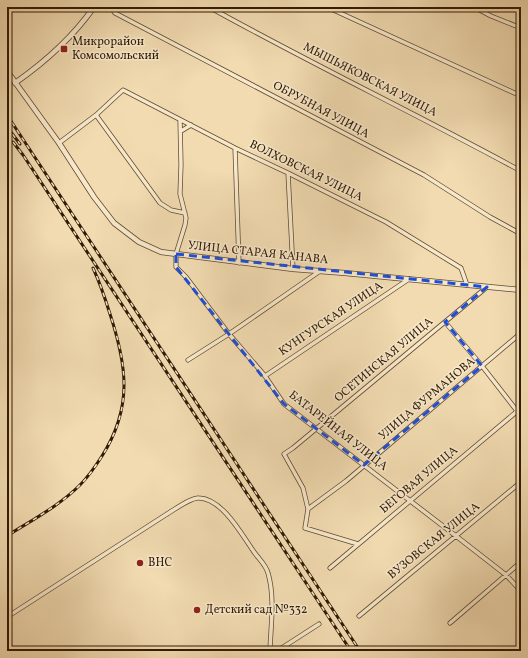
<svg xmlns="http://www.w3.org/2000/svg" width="528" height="658" viewBox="0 0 528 658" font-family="Vollkorn,serif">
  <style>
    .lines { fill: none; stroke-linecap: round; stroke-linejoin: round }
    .minor-casing { stroke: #614b2e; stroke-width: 5 }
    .tertiary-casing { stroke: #614b2e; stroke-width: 6 }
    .minor { stroke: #f7e8cc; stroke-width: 3.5 }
    .tertiary { stroke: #f7e8cc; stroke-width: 4.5 }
    .rail-casing { stroke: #311b03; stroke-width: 3 }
    .rail { stroke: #f7e8cc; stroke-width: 1.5; stroke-dasharray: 4.5; stroke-linecap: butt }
    .marked { fill: none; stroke: #1d4ed8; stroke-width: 3; stroke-dasharray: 8 5; stroke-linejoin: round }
    .poi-dot { fill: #8f2418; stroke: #f7e8cc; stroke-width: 1.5 }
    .labels { text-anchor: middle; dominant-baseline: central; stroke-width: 3; stroke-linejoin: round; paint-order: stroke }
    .poi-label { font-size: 12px; fill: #311b03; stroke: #f7e8cc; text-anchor: start }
    .street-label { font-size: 12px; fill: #311b03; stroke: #f7e8cc }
  </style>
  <rect width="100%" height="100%" fill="#f2dbb1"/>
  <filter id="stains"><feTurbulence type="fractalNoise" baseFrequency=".005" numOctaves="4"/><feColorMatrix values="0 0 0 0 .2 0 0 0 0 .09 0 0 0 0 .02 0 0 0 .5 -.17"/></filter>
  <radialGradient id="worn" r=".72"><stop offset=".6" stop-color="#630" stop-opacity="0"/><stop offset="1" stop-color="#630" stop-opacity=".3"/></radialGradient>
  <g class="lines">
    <g class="minor-casing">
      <path id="minor" d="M111 7 115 13 424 175 490 217 521 234
        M209 7C312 64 418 115 521 171
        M327 7 521 96
        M474 7 491 16 521 28
        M96 115 160 203 171 210 185 213
        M180 120 181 165 180 194 186 218 185 225 176 254V267L186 277 229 334 265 376 284 404 456 536 506 575 521 591
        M181 131 191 125
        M59 143 96 115 123 90 235 148 288 173 386 222 461 268 467 285
        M235 148 239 263
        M7 173 9 175
        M288 173 293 269
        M445 322 482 366 521 416
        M188 360 229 334 320 271
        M265 376 409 279
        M308 509 346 481 521 333
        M358 544 305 528 308 509 303 488 284 454 293 448 487 287
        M330 568 521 408
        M359 616 521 482
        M7 617 167 514C174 510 191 497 199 498 223 499 242 535 254 552 259 559 266 565 268 573 275 597 271 624 270 649L271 651
        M450 623 521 562
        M277 651 319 624"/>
    </g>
    <g class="tertiary-casing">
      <path id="tertiary" d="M7 71 59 143 94 197 114 223 139 242 161 252 293 269 345 273 521 290
        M15 83C45 62 73 37 94 7"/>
    </g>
    <use href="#minor" class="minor"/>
    <use href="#tertiary" class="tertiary"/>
    <g class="rail-casing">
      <path id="rail" d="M7 115 360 651
        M7 127 20 144
        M13 142 23 155 351 651
        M10 534C34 519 60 505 80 485 89 476 95 467 102 456 133 407 127 366 110 314 105 298 100 283 93 268"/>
    </g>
    <use href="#rail" class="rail"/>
  </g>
  <path class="marked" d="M176 254 487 287 445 322 482 366 364 465 284 404 176 267Z"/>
  <g class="poi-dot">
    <rect x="60" y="45" width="8" height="8" rx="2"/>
    <circle cx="140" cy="563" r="4"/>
    <circle cx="197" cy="610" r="4"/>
  </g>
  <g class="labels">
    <g class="poi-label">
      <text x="72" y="42">Микрорайон<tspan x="72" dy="14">Комсомольский</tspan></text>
      <text x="148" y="563">ВНС</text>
      <text x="205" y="610">Детский сад №332</text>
    </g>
    <g class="street-label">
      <text transform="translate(370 80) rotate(27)">МЫШЬЯКОВСКАЯ УЛИЦА</text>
      <text transform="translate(321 110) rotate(28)">ОБРУБНАЯ УЛИЦА</text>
      <text transform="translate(306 171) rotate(26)">ВОЛХОВСКАЯ УЛИЦА</text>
      <text transform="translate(258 253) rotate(6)">УЛИЦА СТАРАЯ КАНАВА</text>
      <text transform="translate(331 319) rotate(-34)">КУНГУРСКАЯ УЛИЦА</text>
      <text transform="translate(384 360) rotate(-40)">ОСЕТИНСКАЯ УЛИЦА</text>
      <text transform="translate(427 399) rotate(-40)">УЛИЦА ФУРМАНОВА</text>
      <text transform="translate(338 431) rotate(38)">БАТАРЕЙНАЯ УЛИЦА</text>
      <text transform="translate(419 480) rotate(-40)">БЕГОВАЯ УЛИЦА</text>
      <text transform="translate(434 541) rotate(-39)">ВУЗОВСКАЯ УЛИЦА</text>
    </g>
  </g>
  <rect width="528" height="658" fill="none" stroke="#f2dbb1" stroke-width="24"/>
  <rect x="8" y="8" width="512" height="642" fill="none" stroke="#311b03" stroke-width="2"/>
  <rect x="12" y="12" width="504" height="634" fill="none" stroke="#311b03"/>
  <rect width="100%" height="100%" filter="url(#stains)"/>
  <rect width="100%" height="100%" fill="url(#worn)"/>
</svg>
